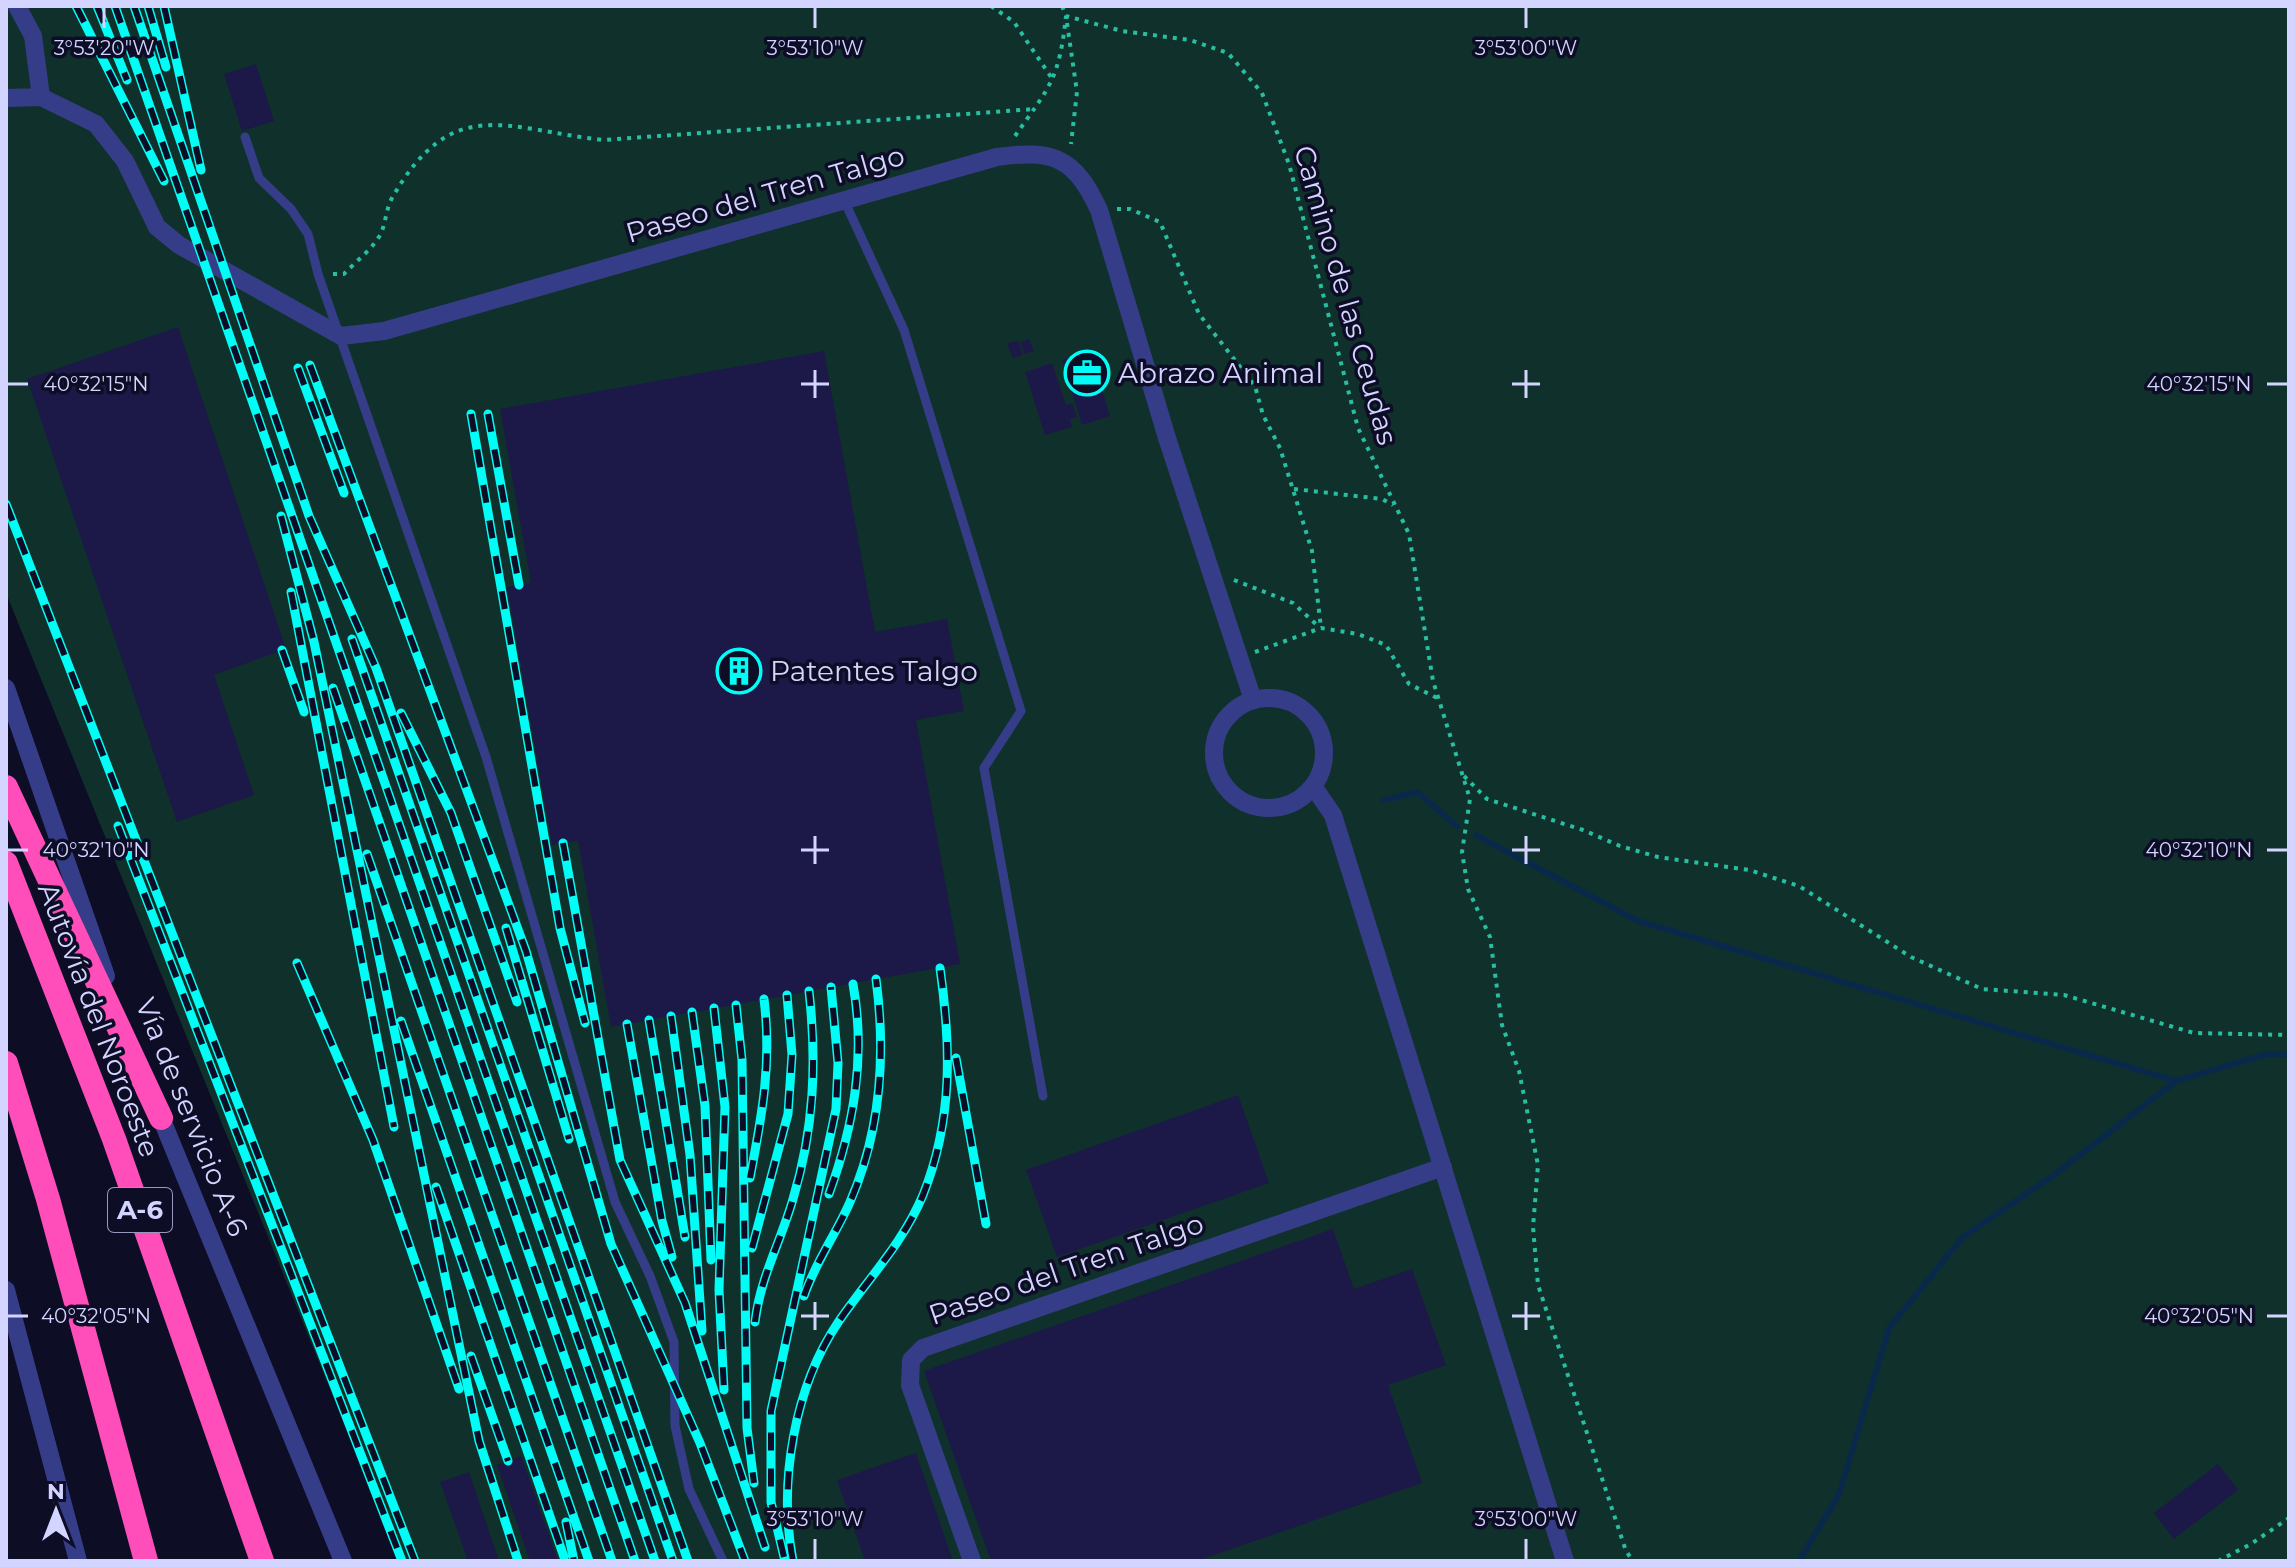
<svg xmlns="http://www.w3.org/2000/svg" width="2295" height="1567" viewBox="0 0 2295 1567" font-family="Montserrat,sans-serif">
  <style>
    .green { fill: #10312b }
    .lines { fill: none; stroke-linecap: round; stroke-linejoin: round }
    .stream { stroke: #09294a; stroke-width: 6 }
    .building { fill: #1c1848 }
    .path { stroke: #28bea1; stroke-width: 4; stroke-dasharray: 4 6; stroke-linecap: butt }
    .service { stroke: #363d88; stroke-width: 9 }
    .minor { stroke: #363d88; stroke-width: 18 }
    .motorway { stroke: #ff4eba; stroke-width: 24 }
    .rail-casing { stroke: #00fef6; stroke-width: 9 }
    .rail { stroke: #0e0d26; stroke-width: 6; stroke-dasharray: 18; stroke-linecap: butt }
    .ticks { fill: none; stroke: #d3d4ff; stroke-width: 3 }
    .labels { text-anchor: middle; dominant-baseline: central; stroke-width: 7; stroke-linejoin: round; paint-order: stroke }
    .shield { fill: #0e0d26; stroke: #9898be; stroke-width: 2 }
    .shield-label { font-size: 26px; font-weight: bold; fill: #d3d4ff }
    .street-label { font-size: 28px; fill: #d3d4ff; stroke: #0e0d26 }
    .poi-label { font-size: 28px; fill: #d3d4ff; stroke: #0e0d26; text-anchor: start }
    .ticks-label { font-size: 20px; text-anchor: middle; fill: #d3d4ff; stroke: #0e0d26; stroke-width: 7; stroke-linejoin: round; paint-order: stroke }
  </style>
  <rect width="100%" height="100%" fill="#0e0d26"/>
  <path class="green" d="M6 6H2289V1561H400L6 593Z"/>
  <g class="lines">
    <path class="stream" d="M1384 800 1417 792 1457 826
      M1476 835 1638 921 2176 1081 2267 1054H2289
      M1799 1561 1839 1494 1889 1328 1963 1237 2054 1175 2176 1081"/>
  </g>
  <path class="building" d="M256 64 274 121 242 131 224 74Z
    M178 327 286 649 214 675 254 795 177 822 27 379Z
    M1029 339 1034 351 1025 354 1020 342Z
    M1018 340 1023 355 1013 358 1007 344Z
    M824 351 875 632 947 619 964 711 916 720 960 964 611 1027 578 841 552 845 507 587 531 583 500 409Z
    M1090 351 1110 416 1082 425 1062 360Z
    M1052 363 1066 405 1072 403 1077 417 1070 419 1072 427 1045 435 1025 372Z
    M1238 1095 1269 1183 1057 1257 1026 1170Z
    M1333 1229 1354 1289 1412 1269 1446 1365 1388 1385 1422 1483 1197 1561H991L924 1371Z
    M916 1453 953 1561H865L837 1480Z
    M521 1456 558 1561H530L497 1465Z
    M2218 1464 2238 1490 2174 1539 2154 1513Z
    M469 1472 499 1561H468L440 1482Z"/>
  <g class="lines">
    <path class="path" d="M991 6 1014 22 1053 80
      M1062 6 1066 16 1122 31 1190 40 1228 53 1262 93 1289 164 1358 428 1409 534 1433 681 1470 799 1462 852 1468 889 1490 937 1502 1025 1519 1071 1538 1165 1533 1227 1538 1285 1626 1551 1633 1561
      M1067 23 1077 92 1071 144
      M1015 136C1050 86 1059 80 1066 16
      M1117 209H1130L1160 222 1199 314 1255 386 1263 415 1280 448 1312 551 1321 628
      M333 274H344C355 262 374 248 381 233 386 222 386 209 392 198 452 93 505 129 603 140L1035 109
      M1294 489 1382 499 1393 505
      M1234 580 1293 603 1319 627
      M1255 652 1321 628 1358 634 1386 645 1409 684 1439 699
      M1464 776 1487 799 1583 830 1620 846 1658 857 1749 870 1799 886 1911 957 1982 989 2064 995 2194 1033 2289 1035
      M2218 1561 2251 1544 2289 1518"/>
    <path class="service" d="M245 137 259 178 291 209 308 234 318 274 486 757 615 1202 650 1276 674 1342 675 1426 689 1489 723 1561
      M844 200 904 330 1021 711 984 768 1043 1096"/>
    <path class="minor" d="M17 6 33 36 41 97
      M6 98 41 97 96 124 125 161 157 227 179 245 341 336 384 331 997 157C1054 149 1075 158 1099 210L1167 438 1253 700
      M6 688 106 976
      M1214 753a55 55 0 1 1 110 0a55 55 0 1 1-110 0Z
      M1313 786 1333 815 1565 1561
      M157 1108 343 1561
      M6 1290 78 1561
      M972 1561 910 1385 911 1360 923 1348 1443 1167"/>
    <path class="motorway" d="M6 787 161 1118
      M6 863 114 1139 262 1561
      M6 1063 48 1199 146 1561"/>
    <g class="rail-casing">
      <path id="rail" d="M76 6 164 181
        M97 6 127 80
        M115 6 655 1561
        M134 6 309 516 376 668 688 1561
        M148 6 166 67
        M164 6 201 170
        M310 365 526 951 611 1244 700 1443 745 1561
        M298 368 344 493
        M471 414 560 928 585 1023
        M488 414 519 585
        M6 504 415 1561
        M281 516 314 642 479 1441 518 1561
        M291 592 394 1127
        M352 639 673 1561
        M282 650 304 712
        M333 688 635 1561
        M401 713 451 813 517 1002
        M118 826 402 1561
        M563 843 620 1160 685 1303 765 1547
        M367 854 612 1561
        M506 928 569 1139
        M297 963 373 1140 459 1389
        M736 1005 742 1060 747 1428 754 1483
        M714 1008 725 1107 719 1290 724 1390
        M692 1012 705 1106 711 1260
        M671 1016 690 1155 702 1331
        M649 1020 685 1237
        M401 1021 589 1561
        M627 1024 662 1221 672 1257
        M956 1058 986 1224
        M750 1178C762 1115 772 1064 764 999
        M436 1187 564 1557
        M829 1194C854 1125 866 1057 853 984
        M752 1248 788 1114 792 1055 787 995
        M804 1296C815 1263 836 1234 850 1202 881 1131 886 1055 876 979
        M755 1322C760 1278 781 1241 793 1199 814 1129 817 1063 809 991
        M471 1356 508 1461
        M566 1522 574 1561
        M784 1557 771 1502V1411L836 1109 838 1063 831 987
        M793 1561C778 1483 794 1387 839 1321 868 1279 903 1243 923 1195 953 1120 951 1046 940 968"/>
    </g>
    <use href="#rail" class="rail"/>
  </g>
  <path class="ticks" d="M104 8V28M815 8V28M1526 8V28M815 370V398M1526 370V398M8 384H28M801 384H829M1512 384H1540M2267 384H2287M815 836V864M1526 836V864M8 850H28M801 850H829M1512 850H1540M2267 850H2287M815 1302V1330M1526 1302V1330M8 1316H28M801 1316H829M1512 1316H1540M2267 1316H2287M815 1539V1559M1526 1539V1559"/>
  <defs>
    <g id="office-ring" transform="scale(2.3)"><circle r="9.5" fill="#0e0d26" stroke="#00fef6" stroke-width="1.5"/><path d="M-6-3h4V-5.5h4V-3h4V5H-6ZM-1-4.5V-3h2v-1.5ZM-6 0V1H6V0Z" fill="#00fef6"/></g>
    <g id="building-ring" transform="scale(2.3)"><circle r="9.5" fill="#0e0d26" stroke="#00fef6" stroke-width="1.5"/><path d="M-4-6H4V6H1V3H-1V6H-4ZM-2.5-4.3h1.7v1.8h-1.7ZM.8-4.3h1.7v1.8H.8ZM-2.5-1h1.7V.8h-1.7ZM.8-1h1.7V.8H.8Z" fill="#00fef6"/></g>
  </defs>
  <g fill-rule="evenodd">
    <use href="#office-ring" x="1087" y="373"/>
    <use href="#building-ring" x="739" y="671"/>
  </g>
  <g class="labels">
    <rect class="shield" x="108" y="1188" width="64" height="44" rx="6"/>
    <g class="shield-label">
      <text x="140" y="1210">A-6</text>
    </g>
    <g class="street-label">
      <text transform="translate(765 194) rotate(-16)">Paseo del Tren Talgo</text>
      <text transform="translate(1346 295) rotate(74)">Camino de las Ceudas</text>
      <text transform="translate(99 1020) rotate(69)">Autovía del Noroeste</text>
      <text transform="translate(192 1117) rotate(68)">Vía de servicio A-6</text>
      <text transform="translate(1066 1269) rotate(-19)">Paseo del Tren Talgo</text>
    </g>
    <g class="poi-label">
      <text x="1118" y="373">Abrazo Animal</text>
      <text x="770" y="671">Patentes Talgo</text>
    </g>
  </g>
  <g class="ticks-label">
    <text x="104" y="55">3°53'20"W</text>
    <text x="815" y="55">3°53'10"W</text>
    <text x="1526" y="55">3°53'00"W</text>
    <text x="96" y="391">40°32'15"N</text>
    <text x="2199" y="391">40°32'15"N</text>
    <text x="96" y="857">40°32'10"N</text>
    <text x="2199" y="857">40°32'10"N</text>
    <text x="96" y="1323">40°32'05"N</text>
    <text x="2199" y="1323">40°32'05"N</text>
    <text x="815" y="1526">3°53'10"W</text>
    <text x="1526" y="1526">3°53'00"W</text>
  </g>
  <rect width="2295" height="1567" fill="none" stroke="#d3d4ff" stroke-width="16"/>
  <g transform="translate(56 1511)" stroke="#0e0d26" stroke-width="6" paint-order="stroke">
  <path d="M0-6L14 30L0 20L-14 30Z" fill="#d3d4ff"/>
  <text y="-12" font-size="22" font-weight="bold" text-anchor="middle" fill="#d3d4ff">N</text>
  </g>
</svg>
